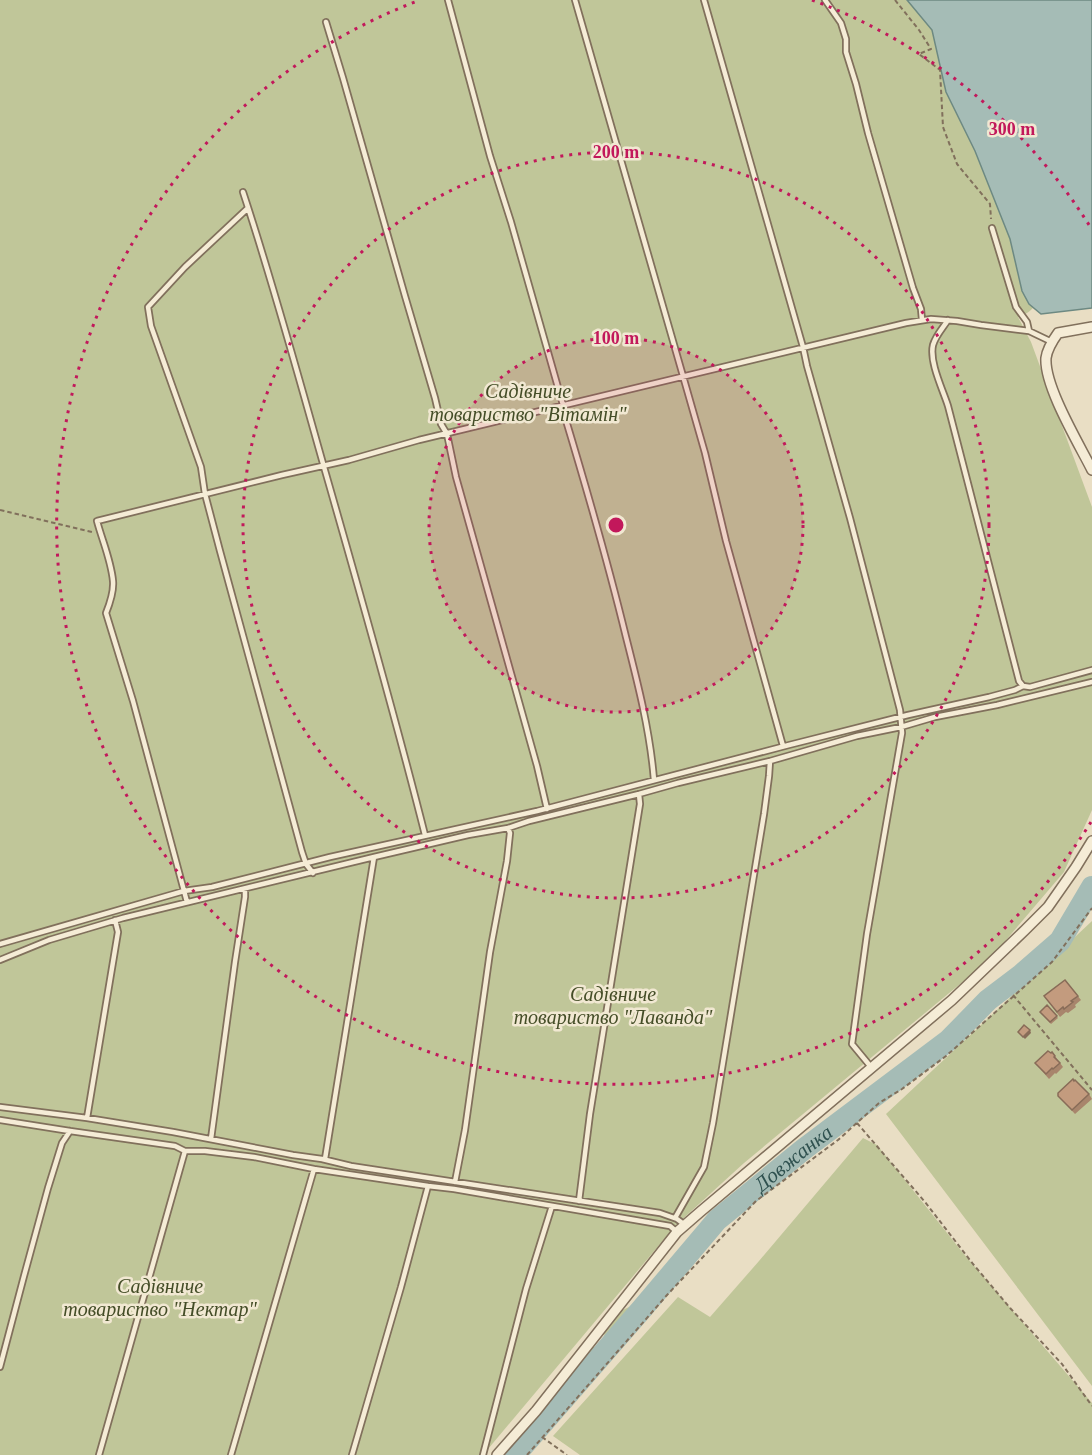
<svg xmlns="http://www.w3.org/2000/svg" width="1092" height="1455" viewBox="0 0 1092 1455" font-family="Georgia,serif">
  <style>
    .green { fill: #c0c699 }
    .water { fill: #a5bcb6; stroke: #6d8982; stroke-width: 1.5 }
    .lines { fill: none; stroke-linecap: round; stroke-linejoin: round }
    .river { stroke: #a5bcb6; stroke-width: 22 }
    .service-casing { stroke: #81705c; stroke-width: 8 }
    .minor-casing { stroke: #81705c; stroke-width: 12 }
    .path { stroke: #81705c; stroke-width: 2; stroke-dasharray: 4.5 3; stroke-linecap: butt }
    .service { stroke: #f5ecd6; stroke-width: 4.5 }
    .minor { stroke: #f5ecd6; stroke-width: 9 }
    .wall { fill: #a8856c }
    .shaded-wall { fill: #886c58 }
    .building { fill: #c39b7e; stroke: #886c58; stroke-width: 1.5 }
    .ring { fill: none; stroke: #c2185b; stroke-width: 3; stroke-dasharray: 3 6 }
    .labels { text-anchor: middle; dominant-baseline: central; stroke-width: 5; stroke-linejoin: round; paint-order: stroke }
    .park-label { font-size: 20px; font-style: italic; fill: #444d27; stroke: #f1e8d2 }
    .water-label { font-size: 21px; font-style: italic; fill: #2f514f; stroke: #f1e8d2 }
    .centre { fill: #c2185b; stroke: #f1e8d2; stroke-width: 3 }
    .ring-label { font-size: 18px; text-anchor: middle; font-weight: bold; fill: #c2185b; stroke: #f1e8d2; stroke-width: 5; stroke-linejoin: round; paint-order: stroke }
  </style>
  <rect width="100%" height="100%" fill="#e9dec4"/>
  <path class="green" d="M0 0H921L1036 302C1032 312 1027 313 1018 317L1031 342 1092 507V810L1064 872 989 960 744 1163 676 1225 483 1455H0Z
    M1092 921V1386L886 1114Z
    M863 1138 877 1145 963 1253 1092 1403V1455H580L553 1436 678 1297 710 1317 759 1261Z
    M646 1302 650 1304 643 1321 629 1333 617 1347 608 1349C597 1329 612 1313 632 1306 636 1304 641 1304 646 1302Z
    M593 1347 603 1348 606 1356 595 1374 584 1381 581 1393 574 1403 552 1426 535 1433 525 1432 527 1421 558 1390 582 1363 587 1362 590 1349Z"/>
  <path class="water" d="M907 0H1092V308L1041 314 1029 304 1022 291 1010 239 975 151 946 92 932 30Z"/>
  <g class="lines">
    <path class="river" id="s1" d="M515 1455 641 1310 717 1220 804 1149 949 1040 988 1000 1021 975 1060 941 1092 887"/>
    <g class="service-casing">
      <path id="service" d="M448 0 490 156 511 222 563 405 565 417C587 490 608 563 626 637 638 684 650 731 654 780
        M575 0 683 376 705 453 726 541 783 746
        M704 0 803 347 807 366 850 518 900 710 902 733 867 934 852 1044 871 1067
        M825 0 841 23 846 39V52L856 84 868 133 913 288 921 309 922 320
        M326 22 343 78 405 296 435 398 441 424 447 434 456 477 537 766 547 809
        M243 192C273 283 298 375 324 467 359 589 394 712 425 835
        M248 208 185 267 148 307 151 326 201 467 205 494 220 551 302 852 306 864 313 873
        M992 228 1016 307 1027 322 1029 331
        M948 320C943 328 936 335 933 345 929 362 943 390 948 406L1019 681 1023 686 1030 687 1092 670
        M187 902 133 701 106 613C110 603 114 592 113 581 111 560 102 540 97 521L282 475 349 460 419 440 906 323 931 319 957 321 981 325 1029 331 1052 342
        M0 944 184 891 212 887 330 857 537 811 789 745 908 715 989 697 1015 690 1023 686
        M0 960 49 940 123 918 374 857 468 835 508 828 529 821 639 794 678 783 770 761 857 736 901 727 935 717 997 705 1092 682
        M0 1107 87 1118 173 1132 293 1155 322 1159 351 1166 660 1213 677 1219 685 1225
        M87 1118 118 932 115 920
        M0 1120 70 1131 175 1146 185 1151H205L254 1157 314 1169 428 1186 401 1287 352 1455
        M211 1139 235 962 245 897V889
        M325 1159 374 857
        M455 1182 465 1130 490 952 507 861 510 833 508 828
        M428 1186 454 1189 670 1226 677 1232
        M579 1201 590 1114 640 804 639 794
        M675 1218 704 1167 713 1123 764 814 769 776 770 761
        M0 1367 24 1276 48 1188 62 1143 70 1131
        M99 1455 185 1151
        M231 1455 314 1169
        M483 1455 526 1289 552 1206"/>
    </g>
    <g class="minor-casing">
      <path id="minor" d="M1092 327 1058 333C1053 340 1047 350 1046 358 1044 386 1079 444 1092 470
        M497 1455 536 1411 677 1232 700 1212 952 1000 1025 930 1048 907 1076 867 1092 841"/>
    </g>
    <path class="path" d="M895 0 919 30 931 49 919 54 940 70 943 127 957 164 990 204 991 219
      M0 510 92 532
      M1013 995 1092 1090
      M857 1123 925 1202 973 1264 1011 1309 1062 1364 1092 1406
      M542 1437 567 1455
      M527 1455 667 1295 756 1201 838 1140 879 1103 902 1089 946 1056 1052 962 1092 908"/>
    <use href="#service" class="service"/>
    <use href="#minor" class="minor"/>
  </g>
  <path class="wall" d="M1065 980 1081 1000 1075 1005 1076 1007 1068 1013 1066 1012 1060 1017 1044 996Z
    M1047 1005 1058 1018 1051 1024 1040 1012Z
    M1051 1053 1055 1056 1063 1067 1056 1074 1055 1073 1049 1079 1035 1063Z
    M1089 1094 1092 1099 1075 1114 1058 1096Z"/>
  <path class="shaded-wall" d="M1030 1030 1031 1033 1025 1039 1023 1037Z"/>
  <path class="building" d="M1065 980 1078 996 1071 1001 1073 1002 1064 1009 1063 1007 1057 1012 1044 996Z
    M1047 1005 1057 1016 1050 1022 1040 1012Z
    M1024 1025 1030 1030 1023 1037 1018 1032Z
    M1048 1051 1051 1053 1052 1052 1055 1056 1054 1057 1060 1063 1053 1069 1052 1068 1046 1074 1035 1063Z
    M1073 1079 1074 1081 1075 1080 1089 1094 1072 1110 1058 1096V1093Z"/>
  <circle cx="616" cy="525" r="187" fill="#c2185b" fill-opacity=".12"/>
  <g class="ring">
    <circle cx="616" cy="525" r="187"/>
    <circle cx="616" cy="525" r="373"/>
    <path d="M1091 822A560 560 0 1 1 420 0M812 0A560 560 0 0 1 1091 228"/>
  </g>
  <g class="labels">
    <g class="park-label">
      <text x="528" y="391">Садівниче<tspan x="528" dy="23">товариство "Вітамін"</tspan></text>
      <text x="613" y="994">Садівниче<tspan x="613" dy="23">товариство "Лаванда"</tspan></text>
      <text x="160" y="1286">Садівниче<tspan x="160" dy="23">товариство "Нектар"</tspan></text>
    </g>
    <g class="water-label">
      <text stroke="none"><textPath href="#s1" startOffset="408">Довжанка</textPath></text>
    </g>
  </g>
  <circle cx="616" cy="525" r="9" class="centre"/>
  <g class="ring-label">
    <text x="1012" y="135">300 m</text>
    <text x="616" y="158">200 m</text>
    <text x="616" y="344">100 m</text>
  </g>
</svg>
